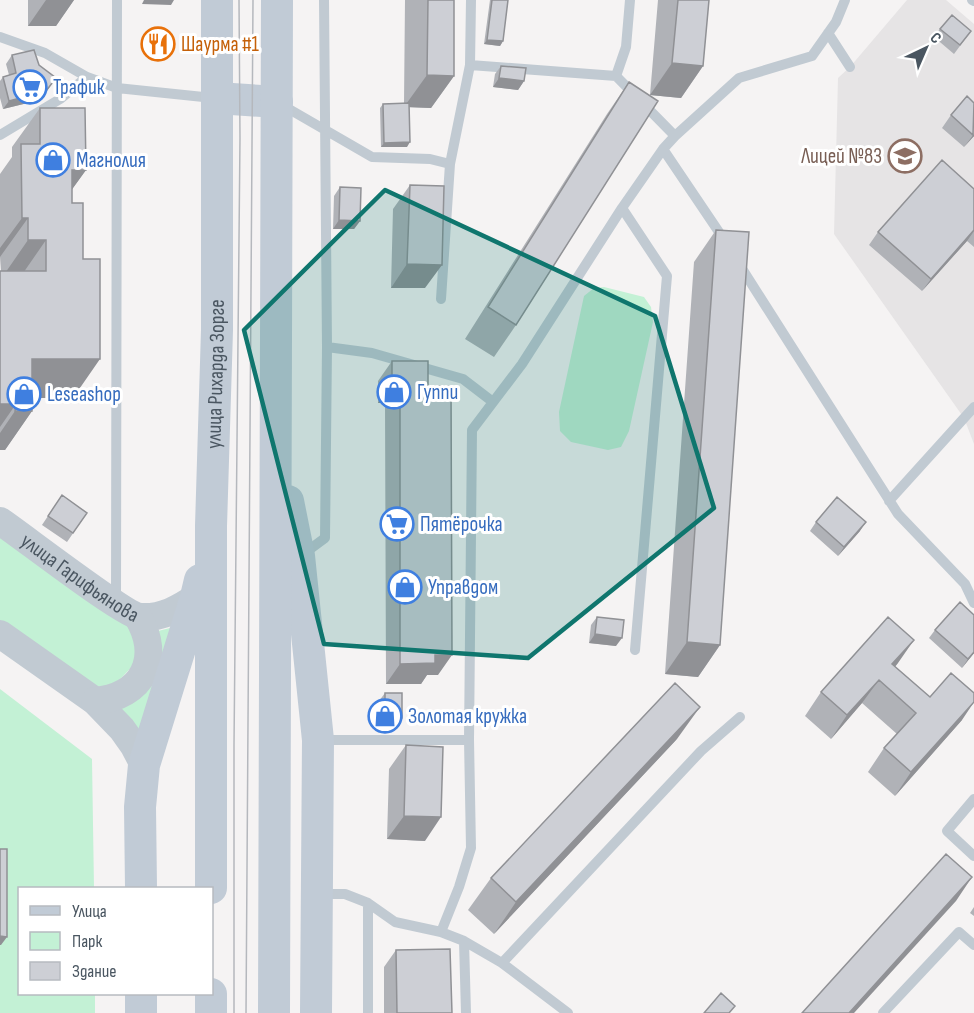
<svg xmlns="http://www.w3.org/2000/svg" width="974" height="1013" viewBox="0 0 974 1013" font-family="'Sofia Sans Condensed',sans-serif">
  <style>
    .education { fill: #e6e4e5 }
    .green { fill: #c3f1d5 }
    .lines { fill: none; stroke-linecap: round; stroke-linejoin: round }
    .service { stroke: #c1cad2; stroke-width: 10 }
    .tertiary { stroke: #c1cad2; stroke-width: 28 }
    .secondary { stroke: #c1cbd6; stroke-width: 32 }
    .tram { stroke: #b5b8bd; stroke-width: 1.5 }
    .wall { fill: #b0b2b7 }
    .shaded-wall { fill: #909195 }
    .building { fill: #cdcfd5; stroke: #909195; stroke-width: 1.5 }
    .marked { fill: #0f766e; fill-opacity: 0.2; stroke: #0f766e; stroke-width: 4.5; stroke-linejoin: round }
    .labels { text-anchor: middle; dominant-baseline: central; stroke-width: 6; stroke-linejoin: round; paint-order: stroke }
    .food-label { font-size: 21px; fill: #c56008; stroke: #fff; text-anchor: start }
    .shop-label { font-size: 21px; fill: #366cbe; stroke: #fff; text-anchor: start }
    .education-label { font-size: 21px; fill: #785e54; stroke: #fff; text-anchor: end }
    .street-label { font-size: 21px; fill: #4a5661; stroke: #fff }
  </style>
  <rect width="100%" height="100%" fill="#f5f3f3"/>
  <path class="education" d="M907 0H946L974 24V444L964 418 834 234 838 78 850 67Z"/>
  <path class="green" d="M604 287 644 297 651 307 653 322 629 431 621 447 608 450 571 442 560 431 559 412 584 296 594 288Z
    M0 532 130 626 141 657 111 689 88 684 0 620Z
    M174 627 140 739 114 711 154 632Z
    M0 689 92 759 94 888H20V994H95V1013H0Z"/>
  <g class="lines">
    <path class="service" d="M972 0 974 1
      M828 33 850 67
      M0 37 45 53 87 77 117 88 213 98
      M470 65 616 76 675 136 739 78 812 56 836 22 845 0
      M616 76 626 47 630 0
      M282 105 372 157 430 159 450 164 470 65 471 0
      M0 135 60 99 87 77
      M663 149 725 241
      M622 208 663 149 675 136
      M739 264 898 514 965 584 974 603
      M441 299 450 164
      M327 347 372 353 463 379 493 402
      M889 501 974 407
      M302 555 325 538 327 347 324 0
      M116 600 117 0
      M322 740H469L472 430 522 364 622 208 667 276 635 650
      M974 799 947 831 974 856
      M320 894H345L368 903 395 922 441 932 464 941 502 963 568 1013
      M441 932 459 887 471 848 469 740
      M464 941 466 1013
      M502 963 701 751 740 717
      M368 1013V903
      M883 1013 959 932 974 945"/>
    <g class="tertiary">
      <path id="s1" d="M0 521C21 535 125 616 141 617 162 618 179 609 196 597"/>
      <path d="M0 634 95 701 122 729 134 746 144 765"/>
      <path d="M95 701C143 696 162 659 138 617"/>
    </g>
    <g class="secondary">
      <path d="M217 98 277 102"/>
      <path d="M288 501 299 556 318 740 316 1013"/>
      <path d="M141 888 140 807 144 765 196 597 200 580"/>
      <path id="s2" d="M211 888V526L217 330V0"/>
      <path d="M141 994V1013"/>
      <path d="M211 1013V994"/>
      <path d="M274 1013 277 0"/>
    </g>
    <path class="tram" d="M234 1013V745L240 138 239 0
      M246 1013 253 0"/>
  </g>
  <path class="wall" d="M28 0H74L56 26H28Z
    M405 0H454V76L431 108 409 107 407 147H381L380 108 383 104 404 103Z
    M490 0H508L503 41 500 46 484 44Z
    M658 0H709L703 66 681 98 650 95Z
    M940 29 971 31 954 54 934 37Z
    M12 55 40 100 3 109 0 98V81L3 77 9 75 6 64Z
    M501 66 524 81 518 90 493 87 495 74Z
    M629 82 516 325 494 357 465 339 607 114Z
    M967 96 974 136 964 147 942 128 951 115Z
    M40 108 86 170 72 189 73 398H32V411L5 450H0V271H1L0 257V174L12 157V147Z
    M410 185 425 288H391L393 209Z
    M340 187 360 221 354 229H333L334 196Z
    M974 189V247L967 241 922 291 869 245 878 232Z
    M716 230 720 645 698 677 665 674 694 262Z
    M392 361 428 386 438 675H427L421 684H386L385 403H378V381Z
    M62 495 87 513 67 542 42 525Z
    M816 522 860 531 838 556 810 531Z
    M597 617 616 646 589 643 591 625Z
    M935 630 974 653 962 668 929 638Z
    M898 663 895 667 930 697 962 720 895 796 868 772 884 748 897 734 862 703 831 739 805 716 821 692Z
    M385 693 396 727H379V701Z
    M677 739 494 934 468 910 491 878Z
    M406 745 425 841 387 839 389 769Z
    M974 907V916L970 913Z
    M396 950 452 1013H384V967Z"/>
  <path class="shaded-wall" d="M46 0H74L56 26H28Z
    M144 0H174L171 5 142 4Z
    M487 40 503 41 500 46 484 44Z
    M672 63 703 66 681 98 650 95Z
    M427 75 454 76 431 108 404 107Z
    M56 78 40 100 3 109 9 101Z
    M499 78 524 81 518 90 493 87Z
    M974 134V136L964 147Z
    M410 142 407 147H381L384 143Z
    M72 170H86L58 209Z
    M22 218H28L0 257V248Z
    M339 220 360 221 354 229H333Z
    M974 231 967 241 922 291 931 279Z
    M28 240H46L19 279H1Z
    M407 264 442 265 425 288H391Z
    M32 359H100L73 398H5Z
    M400 382 385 403H378L392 383Z
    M0 404H16L0 427Z
    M15 411H32L5 450H0V433Z
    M866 522 860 531 838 556 844 547Z
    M595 634 622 638 616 646 589 643Z
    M914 640 898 663 881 682 892 664Z
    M687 642 720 645 698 677 665 674Z
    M974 652V653L962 668 968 659Z
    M435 655H452L438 675H427L421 684H386L400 664Z
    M879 680 862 703 831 739 847 715Z
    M974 702 962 720 895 796 911 772Z
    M700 707 677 739 494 934 516 902Z
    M385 718H402L396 727H379Z
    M404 816 441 817 425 841 387 839Z
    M972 877 956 901 854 1013H849Z
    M0 936 7 937 1 945H0Z"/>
  <path class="building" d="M428 0H454V76L427 75Z
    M492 0H508L503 41 487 40Z
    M678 0H709L703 66 672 63Z
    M952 15 971 31 960 45 940 29Z
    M34 50 39 65 56 78 46 91 9 101 3 77 16 73 12 55Z
    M501 66 526 68 524 81 499 78Z
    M629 82 658 101 516 325 488 307Z
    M967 96 974 103 973 135 951 115Z
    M409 103 410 142 384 143 383 104Z
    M40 108H85L86 170H72V203H83V259H100V359H32V411H15L16 404H0V271H46V240H28V218H22L21 144H40Z
    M942 160 974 189V230L931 279 878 232Z
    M410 185 444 186 442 265 407 264Z
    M340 187 361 188 360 221 339 220Z
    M716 230 749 232 720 645 687 642Z
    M392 361H428V386H451L452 655H435V663L400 664V382L392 383Z
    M62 495 87 513 73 533 48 516Z
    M837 497 866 522 844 547 816 522Z
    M960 602 974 615V652L968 659 935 630Z
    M597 617 624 620 622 638 595 634Z
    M888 617 914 640 892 664 930 697 951 673 974 693V702L911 772 884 748 916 713 879 680 847 715 821 692Z
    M675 683 700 707 516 902 491 878Z
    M385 693H402V718H385Z
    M406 745 443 747 441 817 404 816Z
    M0 849H7V937L0 936Z
    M946 854 972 877 849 1013H802Z
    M450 949 452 1013H397L396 950Z
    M721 993 735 1006 729 1013H704Z"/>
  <path class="marked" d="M385 190 655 316 714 508 528 658 324 644 244 330Z"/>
  <defs>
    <g id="restaurant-ring" transform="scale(1.725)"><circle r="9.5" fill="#fff" stroke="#e8710a" stroke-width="1.5"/><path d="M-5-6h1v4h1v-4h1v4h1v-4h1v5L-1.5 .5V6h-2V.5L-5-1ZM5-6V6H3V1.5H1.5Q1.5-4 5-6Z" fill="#e8710a"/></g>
    <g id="supermarket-ring" transform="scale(1.725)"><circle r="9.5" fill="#fff" stroke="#3f7fe0" stroke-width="1.5"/><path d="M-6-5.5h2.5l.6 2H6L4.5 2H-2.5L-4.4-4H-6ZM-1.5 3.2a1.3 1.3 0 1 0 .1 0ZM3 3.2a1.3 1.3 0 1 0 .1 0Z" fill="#3f7fe0"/></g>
    <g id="school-ring" transform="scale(1.725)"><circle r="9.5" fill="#fff" stroke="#8d6e63" stroke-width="1.5"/><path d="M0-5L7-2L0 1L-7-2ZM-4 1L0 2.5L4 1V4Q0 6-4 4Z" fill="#8d6e63"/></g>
    <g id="shop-ring" transform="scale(1.725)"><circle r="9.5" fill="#fff" stroke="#3f7fe0" stroke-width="1.5"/><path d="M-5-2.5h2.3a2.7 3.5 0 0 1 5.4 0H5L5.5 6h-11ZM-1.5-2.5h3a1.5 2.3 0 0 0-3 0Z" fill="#3f7fe0"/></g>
  </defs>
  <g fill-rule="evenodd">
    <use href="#restaurant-ring" x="158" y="44"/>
    <use href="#supermarket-ring" x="30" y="87"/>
    <use href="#school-ring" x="905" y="156"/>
    <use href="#shop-ring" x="53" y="160"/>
    <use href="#shop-ring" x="394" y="392"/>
    <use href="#shop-ring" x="24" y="394"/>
    <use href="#supermarket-ring" x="397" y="524"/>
    <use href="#shop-ring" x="405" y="587"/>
    <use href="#shop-ring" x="385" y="716"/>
  </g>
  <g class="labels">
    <g class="food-label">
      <text x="181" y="44">Шаурма #1</text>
    </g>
    <g class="shop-label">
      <text x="53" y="87">Трафик</text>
      <text x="76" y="160">Магнолия</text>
      <text x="417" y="392">Гуппи</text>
      <text x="47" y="394">Leseashop</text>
      <text x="420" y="524">Пятёрочка</text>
      <text x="428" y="587">Управдом</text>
      <text x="408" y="716">Золотая кружка</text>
    </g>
    <g class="education-label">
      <text x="882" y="156">Лицей №83</text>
    </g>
    <g class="street-label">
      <text stroke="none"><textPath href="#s2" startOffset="514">улица Рихарда Зорге</textPath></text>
      <text stroke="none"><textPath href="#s1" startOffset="98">улица Гарифьянова</textPath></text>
    </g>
  </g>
  <rect x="18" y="887" width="195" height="108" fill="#ffffff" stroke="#b7bbc0" stroke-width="1.5"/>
  <rect x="30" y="906" width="30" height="9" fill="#c1cbd6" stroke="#b7bbc0" stroke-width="1.5"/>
  <text x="72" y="917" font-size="18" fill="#4a5661">Улица</text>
  <rect x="30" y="932" width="30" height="18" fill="#c3f1d5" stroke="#b7bbc0" stroke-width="1.5"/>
  <text x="72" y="947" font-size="18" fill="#4a5661">Парк</text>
  <rect x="30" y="962" width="30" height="18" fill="#cdcfd5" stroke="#b7bbc0" stroke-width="1.5"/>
  <text x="72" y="977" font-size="18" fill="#4a5661">Здание</text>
  <g transform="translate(926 48) rotate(44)" stroke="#ffffff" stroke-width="4.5" paint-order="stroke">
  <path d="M0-4.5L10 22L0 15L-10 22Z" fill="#4a5661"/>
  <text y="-9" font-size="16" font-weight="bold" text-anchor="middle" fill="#4a5661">С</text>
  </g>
</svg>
